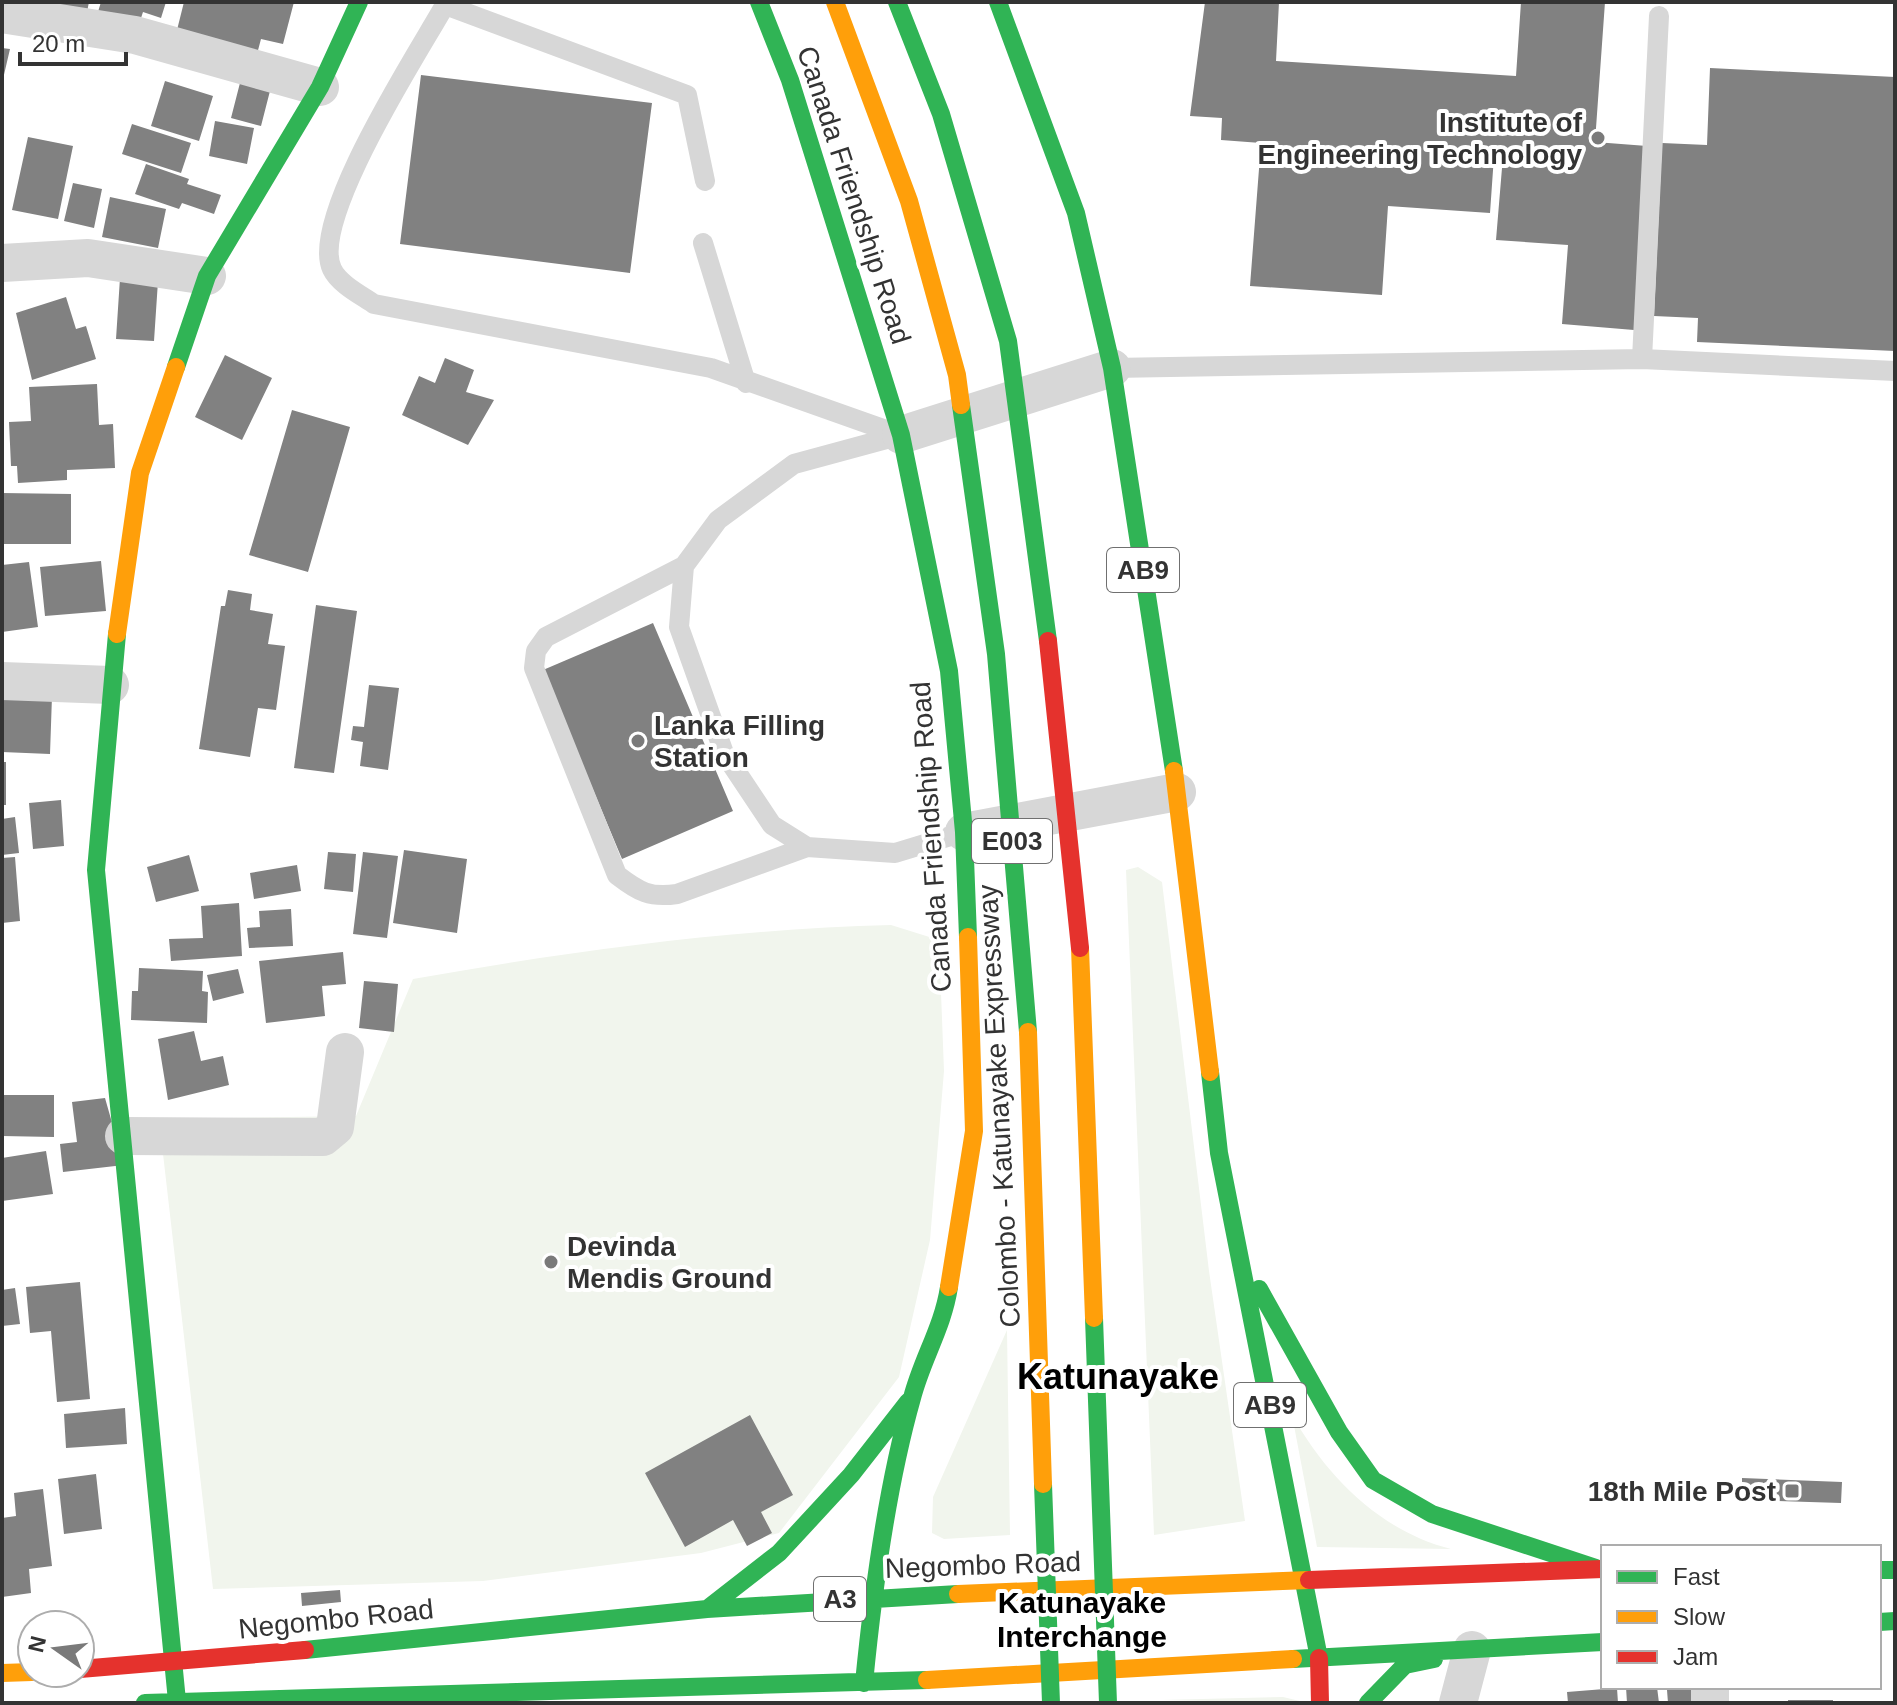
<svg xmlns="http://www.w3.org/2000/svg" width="1897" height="1705" viewBox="0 0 1897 1705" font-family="Helvetica,sans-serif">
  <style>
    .green { fill: #f1f5ed }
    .building { fill: #818181 }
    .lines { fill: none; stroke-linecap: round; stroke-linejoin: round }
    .lane { stroke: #d7d7d7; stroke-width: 20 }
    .street { stroke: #d7d7d7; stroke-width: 38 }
    .fast { stroke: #30b455; stroke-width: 18 }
    .slow { stroke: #ff9f0a; stroke-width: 18 }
    .jam { stroke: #e5322d; stroke-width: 18 }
    .fast-bridge { stroke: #30b455; stroke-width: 18 }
    .slow-bridge { stroke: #ff9f0a; stroke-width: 18 }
    .jam-bridge { stroke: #e5322d; stroke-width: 18 }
    .poi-dot { fill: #7a7a7a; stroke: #fff; stroke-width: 3 }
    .labels { text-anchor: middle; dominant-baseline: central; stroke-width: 8; stroke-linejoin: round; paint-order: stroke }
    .shield { fill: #fff; stroke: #707070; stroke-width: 2 }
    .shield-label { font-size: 26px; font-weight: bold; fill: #333 }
    .poi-label { font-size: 28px; font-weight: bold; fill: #333; stroke: #fff; text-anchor: end }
    .street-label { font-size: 28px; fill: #333; stroke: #fff }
    .neighbourhood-label { font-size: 30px; font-weight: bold; fill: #000; stroke: #fff }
    .district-label { font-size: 36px; font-weight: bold; fill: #000; stroke: #fff }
  </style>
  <rect width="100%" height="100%" fill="#fff"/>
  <path class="green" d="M1138 867 1162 882 1209 1271 1245 1521 1154 1535 1126 870Z
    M891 925 939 940 944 1071 930 1240 899 1377 779 1533 701 1553 483 1581 213 1589 159 1119 356 1116 413 979C571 951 731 929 891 925Z
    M1007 1330 1010 1535 944 1539 932 1533 933 1497Z
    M1292 1415C1327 1477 1380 1531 1451 1549L1317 1547Z
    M1283 1697 1308 1703 1161 1700Z"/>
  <path class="building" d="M60 2H89L86 17 58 11Z
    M101 2H166L161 18 143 12 138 27 97 15Z
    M184 2H294L283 44 261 39 257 54 176 34Z
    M1205 2H1279L1276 61 1516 76 1521 2H1605L1595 142 1647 146 1634 330 1562 324 1568 245 1496 240 1503 156H1494L1490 213 1388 206 1382 295 1250 286 1261 143 1221 140 1222 118 1190 116Z
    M2 48 10 49 3 79H2Z
    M1710 68 1895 77V351L1697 342 1698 318 1654 316 1662 143 1707 145Z
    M421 75 652 103 630 273 400 244Z
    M241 79 271 87 261 126 231 118Z
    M165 81 213 96 199 141 151 126Z
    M215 121 254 128 247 164 209 156Z
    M132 124 191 143 181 173 122 154Z
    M28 137 73 146 58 219 12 210Z
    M146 164 189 179 187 184 221 195 214 214 182 203 179 209 135 194Z
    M73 183 102 189 94 228 64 221Z
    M110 197 166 209 158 248 102 237Z
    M120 278 158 281 154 341 116 339Z
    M66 297 76 329 86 326 96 359 32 380 16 313Z
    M225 355 272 378 242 440 195 417Z
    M445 358 474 370 466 392 494 400 468 445 402 415 419 376 435 383Z
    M97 384 99 425 113 424 115 468 67 470V480L18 483 17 466H11L9 422 31 421 29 387Z
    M292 410 350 427 308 572 249 555Z
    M2 493 71 494V544H2Z
    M101 561 106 611 45 616 40 567Z
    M29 562 38 627 2 632V565Z
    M228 590 252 594 250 610 273 614 268 644 285 646 276 710 258 708 250 757 199 749 221 606H225Z
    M316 605 357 611 334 773 294 768Z
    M653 623 733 811 622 859 543 670Z
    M369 685 399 688 388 770 360 766 363 742 351 740 353 726 364 727Z
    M2 694 52 696 50 754 2 752Z
    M2 762H6V805H2Z
    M61 800 64 846 33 849 29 803Z
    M15 817 19 853 2 855V819Z
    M404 850 467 859 457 933 393 923Z
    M328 852 356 854 353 892 324 889Z
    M363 852 398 856 387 938 353 934Z
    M189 855 199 891 156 902 147 867Z
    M15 857 20 921 2 923V858Z
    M297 865 301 891 254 899 250 873Z
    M239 903 242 956 171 961 169 939 203 938 201 906Z
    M291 909 293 946 249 948 247 928 260 927 259 911Z
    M343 952 346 984 322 986 325 1016 266 1023 259 961Z
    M139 968 203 971 202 991 208 992 207 1023 131 1020 132 991H138Z
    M238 969 244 993 213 1001 207 975Z
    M364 981 398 984 394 1032 359 1028Z
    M194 1031 201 1061 223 1056 229 1085 168 1100 158 1039Z
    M2 1095H54V1137L2 1136Z
    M105 1098 124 1165 63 1172 60 1144 77 1142 72 1102Z
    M46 1151 53 1194 2 1201V1158Z
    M80 1282 90 1399 57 1402 51 1331 30 1333 26 1287Z
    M15 1288 20 1324 2 1326V1290Z
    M125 1408 127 1444 66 1448 64 1414Z
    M750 1415 793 1495 761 1512 772 1533 747 1546 733 1520 685 1547 645 1473Z
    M96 1474 102 1529 64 1534 58 1479Z
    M1742 1478 1842 1482 1841 1503 1742 1500Z
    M43 1489 52 1566 29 1569 31 1593 2 1597V1518L16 1516 14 1493Z
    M340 1590 341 1602 302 1606 301 1593Z
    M1626 1687H1657L1659 1703H1627Z
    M1704 1687 1705 1703H1668L1667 1690Z
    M1617 1688 1618 1703H1568L1567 1692Z
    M1788 1700H1833V1703H1788Z"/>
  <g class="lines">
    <path class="lane" d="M446 2 445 5 687 95 705 181
      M445 5C418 53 309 220 332 269 339 284 361 295 374 304L711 368 900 435
      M703 243 746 383
      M1642 359 1659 16
      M1112 368 1642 359 1895 371
      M901 435 794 464 718 520 684 566 679 627 724 753 772 825 807 847 895 853 964 832
      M684 566 546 637 536 651 534 668 617 875C639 892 650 898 677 894L807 847"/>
    <path class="street" d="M2 14 135 35 320 87
      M2 263 88 258 207 276
      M901 435 1112 368
      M2 681 110 685
      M964 832 1177 792
      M124 1136 323 1137 335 1127 345 1052
      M1710 1687V1703
      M1458 1703 1472 1650"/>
    <path class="fast" d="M759 2 790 80 901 435 949 671 964 832 968 937
      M998 2 1076 213 1112 368 1174 771
      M176 367 207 276 320 87 359 2
      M117 634 96 870 177 1701
      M1210 1072 1219 1153 1319 1658
      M1259 1289 1339 1432 1373 1480 1432 1514 1596 1568
      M1879 1570H1895
      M707 1609 779 1553 851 1475 908 1402
      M1879 1622 1895 1621
      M305 1650 707 1609 958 1594
      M1293 1659 1603 1642
      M864 1683C873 1591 887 1486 912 1398 922 1359 943 1327 949 1287
      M145 1703 927 1680
      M1368 1703 1405 1665 1434 1659"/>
    <path class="slow" d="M117 634 140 473 176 367
      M1174 771 1210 1072
      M949 1287 974 1131 968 937
      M958 1594 1309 1580
      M2 1673 32 1672
      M927 1680 1293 1659"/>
    <path class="jam" d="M1309 1580 1603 1569
      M1319 1658 1320 1703
      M80 1669 305 1650"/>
    <path class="fast-bridge" d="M897 2 941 114 1008 341 1048 641
      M961 405 996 654 1028 1032
      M1094 1318 1108 1703
      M1043 1484 1051 1703"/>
    <path class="slow-bridge" d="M835 2 909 201 957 375 961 405
      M1080 948 1094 1318
      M1028 1032 1043 1484"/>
    <path class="jam-bridge" d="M1048 641 1080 948"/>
  </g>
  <g class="poi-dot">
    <circle cx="1598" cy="138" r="8"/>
    <circle cx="638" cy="741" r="8"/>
    <circle cx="551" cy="1262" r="8"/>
    <rect x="1784" y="1483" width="16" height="16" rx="4"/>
  </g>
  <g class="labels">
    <g class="shield">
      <rect x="1107" y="548" width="72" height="44" rx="6"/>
      <rect x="972" y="819" width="80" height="44" rx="6"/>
      <rect x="1234" y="1383" width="72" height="44" rx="6"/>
      <rect x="814" y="1577" width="52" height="44" rx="6"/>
    </g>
    <g class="shield-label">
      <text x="1143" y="570">AB9</text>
      <text x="1012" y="841">E003</text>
      <text x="1270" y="1405">AB9</text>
      <text x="840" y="1599">A3</text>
    </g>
    <g class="poi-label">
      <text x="1582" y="122">Institute of<tspan x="1582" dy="32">Engineering Technology</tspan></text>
      <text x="654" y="725" text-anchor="start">Lanka Filling<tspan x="654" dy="32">Station</tspan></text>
      <text x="567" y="1246" text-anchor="start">Devinda<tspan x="567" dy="32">Mendis Ground</tspan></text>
      <text x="1776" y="1491">18th Mile Post</text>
    </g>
    <g class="street-label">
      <text transform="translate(854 195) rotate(72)">Canada Friendship Road</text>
      <text transform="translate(931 837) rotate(-94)">Canada Friendship Road</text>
      <text transform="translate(999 1106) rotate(-93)">Colombo - Katunayake Expressway</text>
      <text transform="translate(983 1565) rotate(-2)">Negombo Road</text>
      <text transform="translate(336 1619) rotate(-6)">Negombo Road</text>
    </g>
    <g class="neighbourhood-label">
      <text x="1082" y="1602">Katunayake<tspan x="1082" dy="34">Interchange</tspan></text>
    </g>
    <g class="district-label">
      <text x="1118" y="1376">Katunayake</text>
    </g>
  </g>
  <rect width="1897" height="1705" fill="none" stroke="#333333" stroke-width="8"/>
  <rect x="1601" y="1545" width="280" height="144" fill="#ffffff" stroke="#adadad" stroke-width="2"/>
  <rect x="1617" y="1571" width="40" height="12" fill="#30b455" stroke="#adadad" stroke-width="2"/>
  <text x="1673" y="1585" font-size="24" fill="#333333">Fast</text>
  <rect x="1617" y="1611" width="40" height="12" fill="#ff9f0a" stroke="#adadad" stroke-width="2"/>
  <text x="1673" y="1625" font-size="24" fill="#333333">Slow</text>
  <rect x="1617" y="1651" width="40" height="12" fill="#e5322d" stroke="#adadad" stroke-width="2"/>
  <text x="1673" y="1665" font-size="24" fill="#333333">Jam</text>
  <g transform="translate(56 1649) rotate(284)"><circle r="38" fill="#ffffff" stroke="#adadad" stroke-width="2"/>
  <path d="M0-6L14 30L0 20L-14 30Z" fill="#7a7a7a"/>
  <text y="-12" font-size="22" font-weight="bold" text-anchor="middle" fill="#333333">N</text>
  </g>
  <path d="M20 52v12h106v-12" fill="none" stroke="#333333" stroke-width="4"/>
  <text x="32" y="52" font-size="24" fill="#333333" stroke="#ffffff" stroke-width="6" paint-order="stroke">20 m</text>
</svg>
